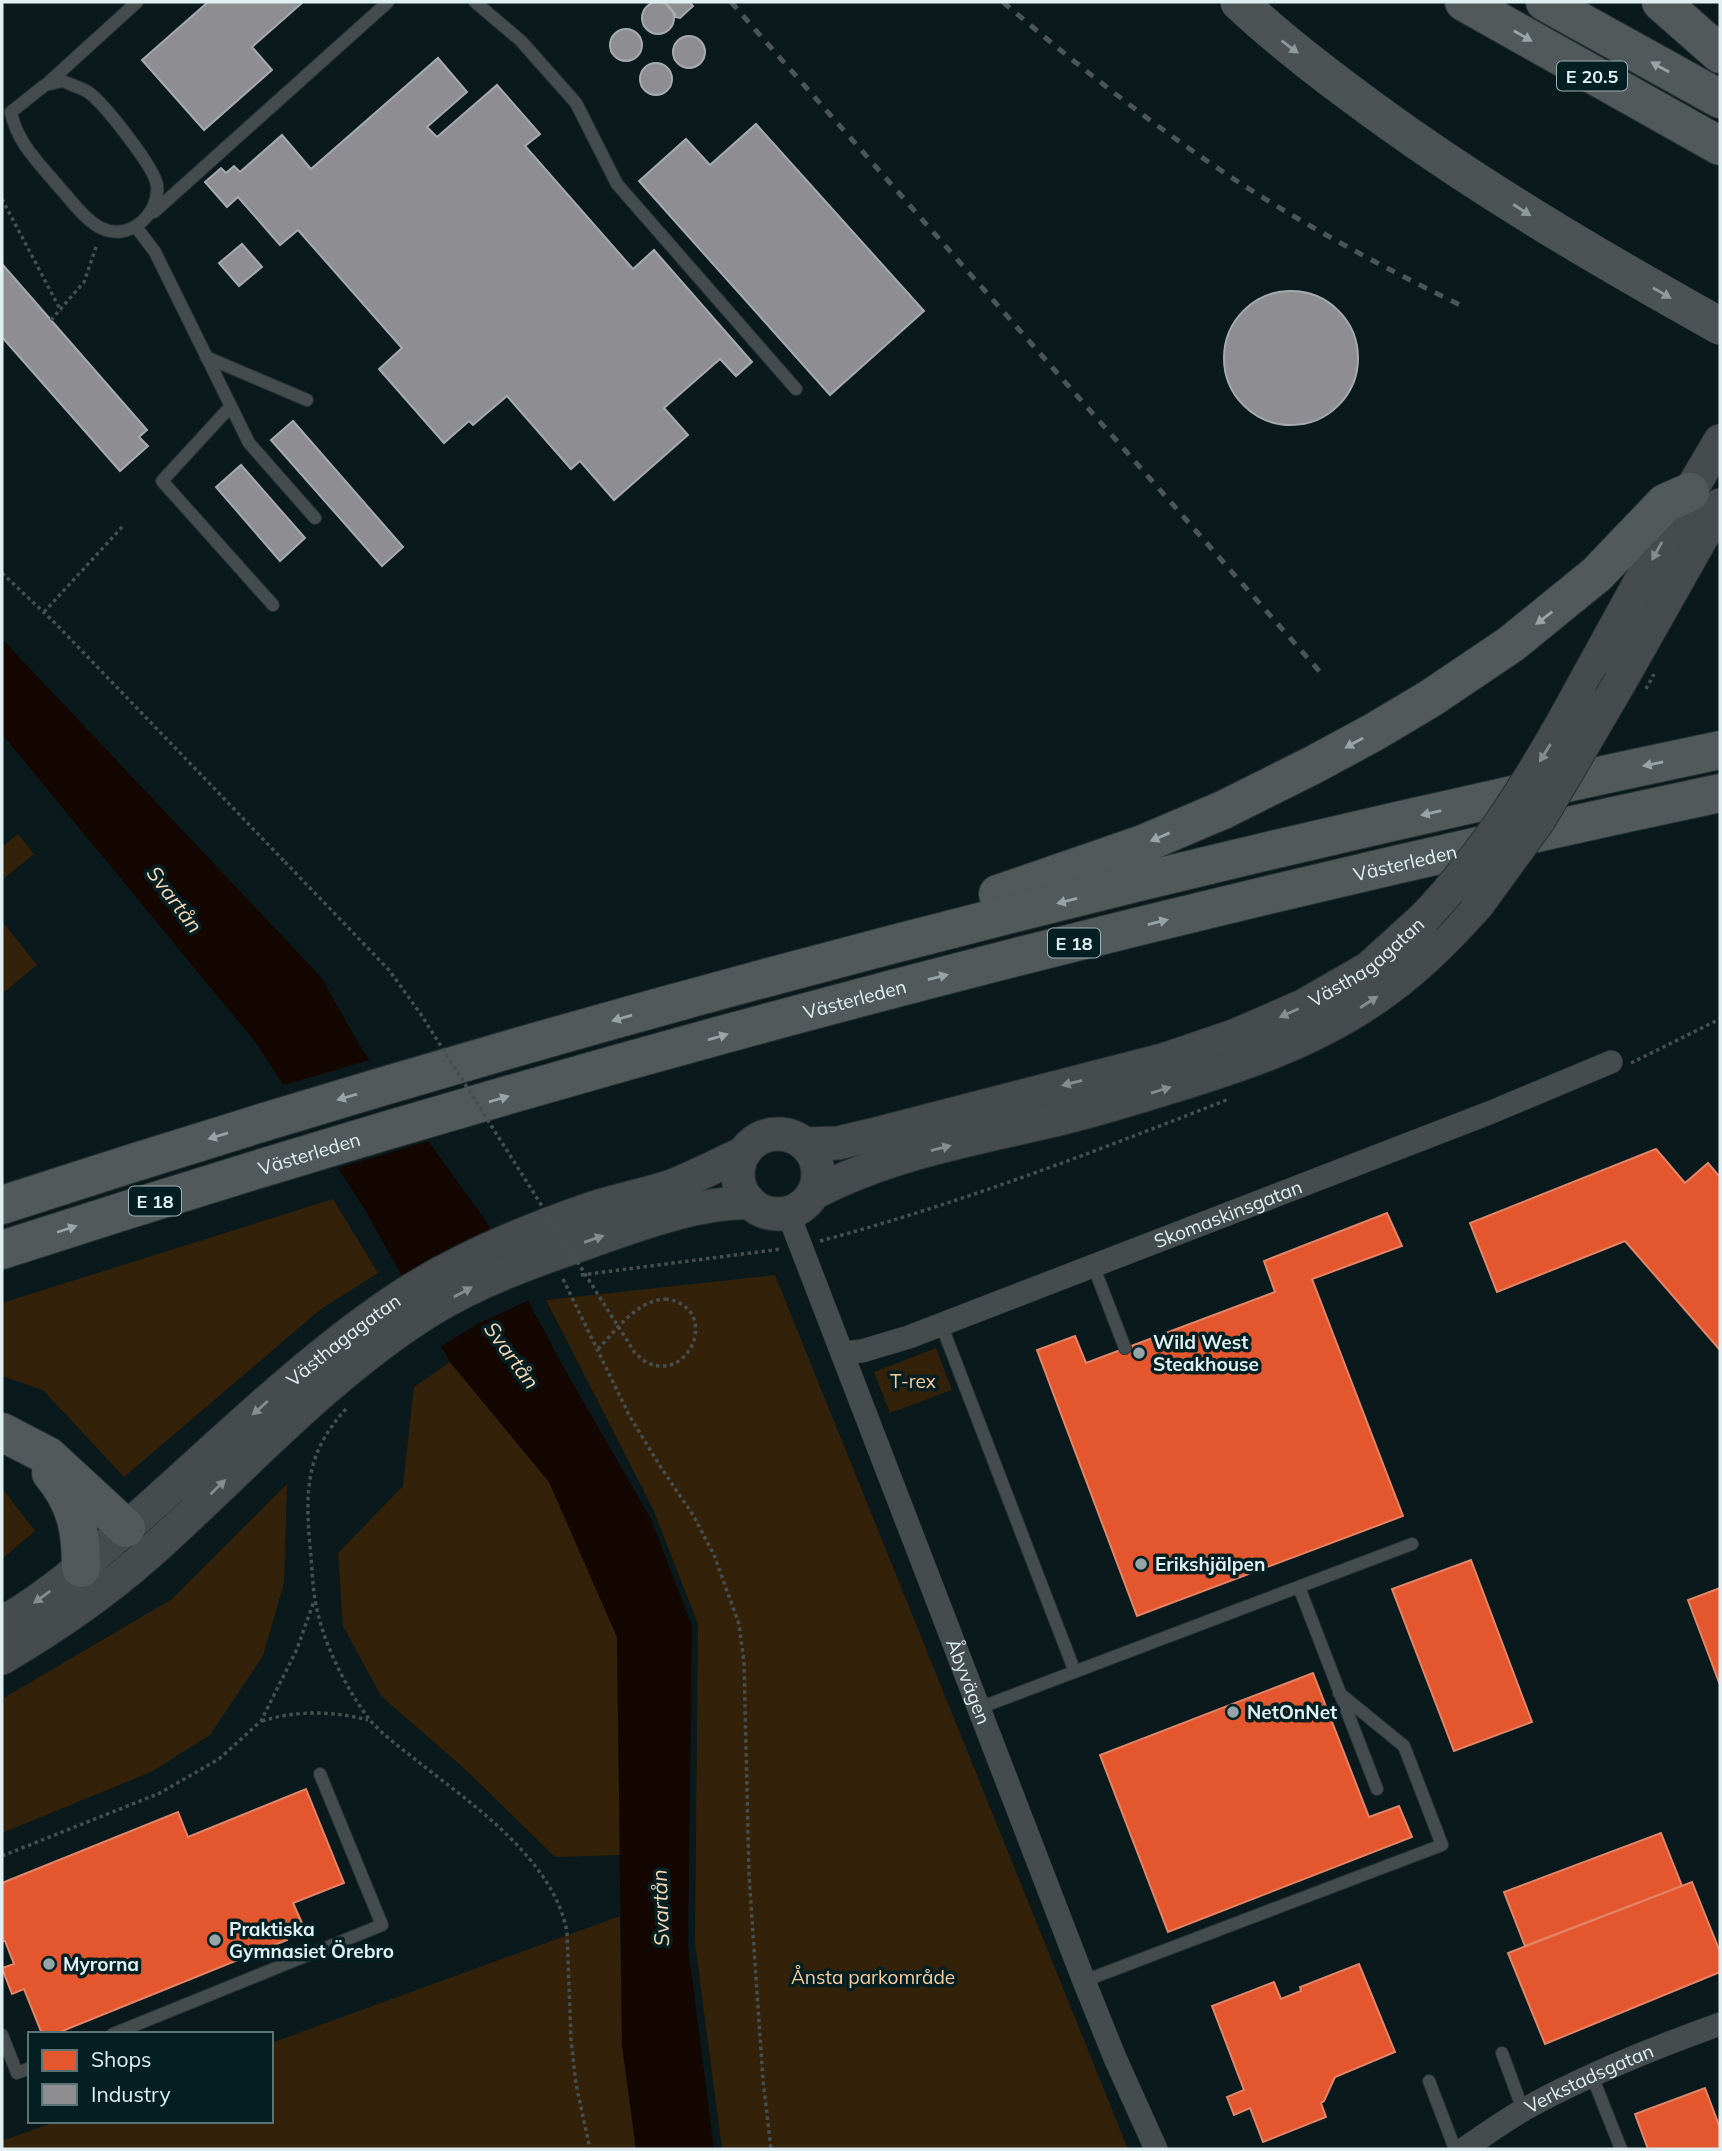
<svg xmlns="http://www.w3.org/2000/svg" width="1722" height="2151" viewBox="0 0 1722 2151" font-family="Mulish,sans-serif">
  <style>
    .green { fill: #34210a }
    .water { fill: #140702 }
    .pier { fill: #0a191b }
    .shops { fill: #e4572e; stroke: #e38569; stroke-width: 2 }
    .industry { fill: #8d8d92; stroke: #a6abaf; stroke-width: 2 }
    .lines { fill: none; stroke-linecap: round; stroke-linejoin: round }
    .lane-casing { stroke: #253233; stroke-width: 14 }
    .street-casing { stroke: #253233; stroke-width: 24 }
    .secondary-casing { stroke: #253233; stroke-width: 35 }
    .primary-casing { stroke: #253233; stroke-width: 38 }
    .highway-casing { stroke: #253233; stroke-width: 40 }
    .path { stroke: #464e4e; stroke-width: 3.5; stroke-dasharray: 3.5 3.5; stroke-linecap: butt }
    .lane { stroke: #454c4d; stroke-width: 12 }
    .street { stroke: #454c4d; stroke-width: 23 }
    .secondary { stroke: #464c4d; stroke-width: 33 }
    .primary { stroke: #4b5354; stroke-width: 37 }
    .highway { stroke: #51595a; stroke-width: 38 }
    .rail { stroke: #4b5456; stroke-width: 5; stroke-dasharray: 9 9; stroke-linecap: butt }
    .secondary-bridge-casing { stroke: #253233; stroke-width: 35; stroke-linecap: butt }
    .path-bridge { stroke: #464e4e; stroke-width: 3.5; stroke-dasharray: 3.5 3.5; stroke-linecap: butt }
    .secondary-bridge { stroke: #464c4d; stroke-width: 33 }
    .oneway { fill: #98a4a6 }
    .oneway2 { fill: #8e9a9b }
    .oneway3 { fill: #848e8f }
    .poi-dot { fill: #95a5a7; stroke: #031f22; stroke-width: 2.5 }
    .labels { text-anchor: middle; dominant-baseline: central; stroke-width: 7; stroke-linejoin: round; paint-order: stroke }
    .shield { fill: #031f22; stroke: #9eb1b4; stroke-width: 2 }
    .shield-label { font-size: 18px; font-weight: bold; fill: #e0f0f2 }
    .street-label { font-size: 19px; fill: #e0f0f2; stroke: #031f22 }
    .poi-label { font-size: 19px; font-weight: bold; fill: #e0f0f2; stroke: #031f22; text-anchor: start }
    .park-label { font-size: 19px; fill: #fdcc9e; stroke: #031f22 }
    .water-label { font-size: 21px; font-style: italic; fill: #fcd7b5; stroke: #031f22 }
  </style>
  <rect width="100%" height="100%" fill="#0a191b"/>
  <path class="green" d="M18 834 34 854 2 880V847Z
    M2 921 37 965 2 994Z
    M333 1199 378 1273 321 1309 124 1477 43 1390 2 1376V1303Z
    M775 1275 1128 2149H722L695 1943 698 1624 653 1509 546 1300Z
    M936 1348 952 1390 890 1413 874 1372Z
    M450 1362 549 1482 617 1636 620 1855 555 1857 466 1770 381 1696 343 1626 338 1553 403 1486 414 1387Z
    M287 1484 284 1583 263 1656 210 1735 151 1772 2 1833V1699L172 1599Z
    M2 1488 35 1531 2 1559Z
    M620 1916 622 2045 636 2149H2V2141L57 2121H271V2043Z"/>
  <path class="water" d="M2 639 321 977 363 1051 486 1221 564 1368 651 1519 692 1626 688 1946 714 2149H636L622 2045 617 1637 549 1482 450 1362 364 1208 256 1043 2 734Z"/>
  <path class="pier" d="M373 1059 432 1140 335 1169 280 1086Z
    M494 1228 531 1299 476 1325 438 1348 399 1278 430 1260Z"/>
  <path class="shops" d="M1656 1149 1685 1183 1708 1163 1720 1177V1350L1625 1241 1497 1292 1470 1223Z
    M1387 1213 1402 1246 1312 1279 1403 1516 1137 1616 1037 1350 1075 1336 1086 1363 1275 1292 1264 1261Z
    M1471 1560 1532 1722 1454 1751 1392 1589Z
    M1720 1588V1685L1688 1600Z
    M1313 1673 1369 1817 1399 1806 1412 1837 1168 1932 1100 1755Z
    M306 1789 344 1883 293 1903 302 1923 283 1931 287 1940 55 2034H42L24 1989 12 1994 2 1968 14 1964 5 1941H2V1883L178 1812 188 1837Z
    M1661 1833 1682 1886 1525 1946 1504 1892Z
    M1692 1882 1720 1952V1972L1545 2044 1508 1953Z
    M1359 1964 1395 2052 1335 2077 1324 2101 1321 2103 1326 2117 1263 2142 1250 2108 1234 2115 1227 2097 1244 2090 1212 2006 1274 1982 1281 1999 1301 1991 1300 1987Z
    M1705 2088 1720 2128V2149H1648L1635 2114Z"/>
  <path class="industry" d="M642 18a16 16 0 1 1 32 0a16 16 0 1 1-32 0Z
    M208 2H303L252 47 272 70 204 130 142 60Z
    M659 2H689L693 6 680 18 675 17V14L665 3Z
    M610 45a16 16 0 1 1 32 0a16 16 0 1 1-32 0Z
    M673 52a16 16 0 1 1 32 0a16 16 0 1 1-32 0Z
    M438 58 467 92 427 127 437 137 497 85 540 134 525 146 633 269 654 250 752 362 736 376 720 359 664 408 688 435 614 500 580 461 571 469 507 396 473 425 469 421 444 443 379 369 402 348 298 230 280 245 238 197 227 207 205 182 221 168 226 173 234 166 240 172 282 135 311 169Z
    M640 79a16 16 0 1 1 32 0a16 16 0 1 1-32 0Z
    M756 124 924 311 830 395 639 181 686 139 710 165Z
    M242 244 262 267 239 286 219 263Z
    M2 264 147 430 139 437 148 446 120 471 2 337Z
    M1224 358a67 67 0 1 1 134 0a67 67 0 1 1-134 0Z
    M293 421 403 547 382 566 271 440Z
    M241 465 305 538 280 561 216 487Z"/>
  <g class="lines">
    <g class="lane-casing">
      <path id="lane" d="M475 2 521 41 576 103 617 184 796 389
        M63 81C71 85 80 87 88 92 104 103 154 167 157 185 160 214 129 242 101 228 84 219 72 201 59 187 39 163 17 143 11 112L45 85Z
        M48 83 137 2
        M154 212 388 2
        M136 227 155 252 249 443 315 518
        M206 357 307 400
        M231 406 162 481 273 605
        M1093 1265 1125 1348
        M941 1324 1075 1672
        M1299 1587 1377 1789
        M979 1708 1412 1544
        M1084 1981 1442 1845 1404 1746 1339 1693
        M113 2034 382 1925 320 1774
        M2 2035 17 2073 30 2068
        M1502 2053 1523 2110
        M1592 2076 1621 2149
        M1429 2081 1455 2149"/>
    </g>
    <g class="street-casing">
      <g id="street">
        <path id="s1" d="M788 1213 1084 1981 1115 2058 1156 2149"/>
        <path id="s2" d="M842 1353 862 1351 909 1337 1489 1113 1611 1062"/>
        <path id="s3" d="M1464 2149C1486 2134 1508 2118 1532 2105 1591 2073 1656 2047 1720 2024"/>
      </g>
    </g>
    <g class="secondary-casing">
      <g id="secondary">
        <path d="M1620 682 1720 505"/>
        <path d="M1579 693 1684 502 1720 441"/>
        <circle cx="778" cy="1174" r="40"/>
        <path id="s4" d="M806 1144 838 1143 876 1134 1163 1060 1234 1036 1303 1006 1369 968 1424 918"/>
        <path d="M814 1193C886 1155 968 1140 1046 1122 1086 1113 1124 1101 1164 1089 1237 1067 1313 1042 1377 997 1415 971 1447 939 1478 904"/>
        <path id="s5" d="M2 1623C50 1596 91 1559 132 1523 216 1449 297 1368 390 1304 451 1262 520 1233 590 1209 617 1200 645 1195 672 1186 697 1176 720 1164 744 1153"/>
        <path d="M2 1658C53 1628 104 1593 148 1554 240 1472 323 1378 427 1312 480 1279 539 1259 597 1239 641 1223 704 1201 750 1203"/>
      </g>
    </g>
    <g class="primary-casing">
      <path id="primary" d="M1239 2C1274 35 1311 64 1350 93 1467 181 1593 255 1720 326"/>
    </g>
    <g class="highway-casing">
      <g id="highway">
        <path d="M1464 2 1720 146"/>
        <path d="M1545 2 1720 99"/>
        <path d="M1661 2 1720 54"/>
        <path d="M998 894 1143 844 1223 810 1313 765 1374 732 1431 698 1511 644 1597 574 1665 503 1690 492"/>
        <path d="M2 1205C565 1021 1140 872 1720 750"/>
        <path id="s6" d="M2 1250C565 1067 1141 916 1720 793"/>
        <path d="M2 1432 48 1456 126 1528"/>
        <path d="M51 1473C76 1503 81 1529 81 1568"/>
      </g>
    </g>
    <path class="path" d="M2 199 61 311
      M51 320 84 282 97 244
      M2 573 55 623 285 862
      M44 612 123 526
      M1631 1063 1720 1019
      M820 1241C959 1204 1094 1152 1229 1099
      M581 1275 781 1249
      M563 1279 629 1415 660 1466 693 1515 714 1555 739 1624 744 1662 749 1875 763 2080 771 2149
      M598 1349C618 1328 637 1300 667 1299
      M346 1409C306 1452 305 1491 310 1546 312 1564 312 1582 315 1599 321 1639 345 1687 369 1719 383 1736 404 1750 421 1764 475 1806 554 1861 567 1932L571 2040 576 2084 590 2149
      M262 1721C297 1710 333 1711 368 1720
      M2 1856 160 1793 219 1759 261 1721 297 1649 314 1601"/>
    <use href="#lane" class="lane"/>
    <use href="#street" class="street"/>
    <use href="#secondary" class="secondary"/>
    <use href="#primary" class="primary"/>
    <use href="#highway" class="highway"/>
    <path class="rail" d="M731 2 1320 672
      M1003 2C1078 66 1157 129 1240 183 1311 229 1385 268 1460 305"/>
    <g class="secondary-bridge-casing">
      <path id="secondary-bridge" d="M1478 904 1539 820 1620 682
        M1424 918C1487 852 1535 774 1579 693"/>
    </g>
    <path class="path-bridge" d="M1646 689 1654 674
      M285 862 389 970 420 1013 635 1353C639 1356 643 1361 648 1363 691 1382 720 1308 667 1299"/>
    <use href="#secondary-bridge" class="secondary-bridge"/>
  </g>
  <defs><path id="oneway-solid" d="M-6-.8H1V-3.2L6.5 0L1 3.2V.8H-6Z" transform="scale(1.75)"/></defs>
  <g class="oneway">
    <use href="#oneway-solid" transform="translate(1523 36) rotate(30)"/>
    <use href="#oneway-solid" transform="translate(1660 67) rotate(-151)"/>
    <use href="#oneway-solid" transform="translate(1544 618) rotate(142)"/>
    <use href="#oneway-solid" transform="translate(1354 743) rotate(151)"/>
    <use href="#oneway-solid" transform="translate(1653 764) rotate(168)"/>
    <use href="#oneway-solid" transform="translate(1431 813) rotate(167)"/>
    <use href="#oneway-solid" transform="translate(1160 837) rotate(157)"/>
    <use href="#oneway-solid" transform="translate(1067 901) rotate(166)"/>
    <use href="#oneway-solid" transform="translate(1158 922) rotate(-14)"/>
    <use href="#oneway-solid" transform="translate(938 977) rotate(-14)"/>
    <use href="#oneway-solid" transform="translate(622 1018) rotate(164)"/>
    <use href="#oneway-solid" transform="translate(718 1037) rotate(-16)"/>
    <use href="#oneway-solid" transform="translate(347 1097) rotate(164)"/>
    <use href="#oneway-solid" transform="translate(499 1099) rotate(-16)"/>
    <use href="#oneway-solid" transform="translate(218 1136) rotate(163)"/>
    <use href="#oneway-solid" transform="translate(67 1229) rotate(-18)"/>
  </g>
  <g class="oneway2">
    <use href="#oneway-solid" transform="translate(1290 47) rotate(37)"/>
    <use href="#oneway-solid" transform="translate(1522 210) rotate(33)"/>
    <use href="#oneway-solid" transform="translate(1662 293) rotate(30)"/>
  </g>
  <g class="oneway3">
    <use href="#oneway-solid" transform="translate(1657 551) rotate(119)"/>
    <use href="#oneway-solid" transform="translate(1545 753) rotate(122)"/>
    <use href="#oneway-solid" transform="translate(1369 1002) rotate(-33)"/>
    <use href="#oneway-solid" transform="translate(1289 1013) rotate(156)"/>
    <use href="#oneway-solid" transform="translate(1072 1083) rotate(166)"/>
    <use href="#oneway-solid" transform="translate(1161 1090) rotate(-17)"/>
    <use href="#oneway-solid" transform="translate(941 1148) rotate(-14)"/>
    <use href="#oneway-solid" transform="translate(594 1239) rotate(-19)"/>
    <use href="#oneway-solid" transform="translate(463 1292) rotate(-29)"/>
    <use href="#oneway-solid" transform="translate(260 1408) rotate(138)"/>
    <use href="#oneway-solid" transform="translate(218 1487) rotate(-44)"/>
    <use href="#oneway-solid" transform="translate(42 1597) rotate(144)"/>
  </g>
  <g class="poi-dot">
    <circle cx="1139" cy="1353" r="7"/>
    <circle cx="1141" cy="1564" r="7"/>
    <circle cx="1233" cy="1712" r="7"/>
    <circle cx="215" cy="1940" r="7"/>
    <circle cx="49" cy="1964" r="7"/>
  </g>
  <g class="labels">
    <g class="shield">
      <rect x="1557" y="61.5" width="70" height="29" rx="5"/>
      <rect x="1048" y="928.5" width="52" height="29" rx="5"/>
      <rect x="129" y="1186.5" width="52" height="29" rx="5"/>
    </g>
    <g class="shield-label">
      <text x="1592" y="76">E 20.5</text>
      <text x="1074" y="943">E 18</text>
      <text x="155" y="1201">E 18</text>
    </g>
    <g class="street-label">
      <text stroke="none"><textPath href="#s6" startOffset="1456">Västerleden</textPath></text>
      <text stroke="none"><textPath href="#s4" startOffset="595">Västhagagatan</textPath></text>
      <text stroke="none"><textPath href="#s6" startOffset="889">Västerleden</textPath></text>
      <text stroke="none"><textPath href="#s6" startOffset="322">Västerleden</textPath></text>
      <text stroke="none"><textPath href="#s2" startOffset="411">Skomaskinsgatan</textPath></text>
      <text stroke="none"><textPath href="#s5" startOffset="444">Västhagagatan</textPath></text>
      <text stroke="none"><textPath href="#s1" startOffset="502">Åbyvägen</textPath></text>
      <text stroke="none"><textPath href="#s3" startOffset="144">Verkstadsgatan</textPath></text>
    </g>
    <g class="poi-label">
      <text x="1153" y="1342">Wild West<tspan x="1153" dy="22">Steakhouse</tspan></text>
      <text x="1155" y="1564">Erikshjälpen</text>
      <text x="1247" y="1712">NetOnNet</text>
      <text x="229" y="1929">Praktiska<tspan x="229" dy="22">Gymnasiet Örebro</tspan></text>
      <text x="63" y="1964">Myrorna</text>
    </g>
    <g class="park-label">
      <text x="913" y="1381">T-rex</text>
      <text x="873" y="1977">Ånsta parkområde</text>
    </g>
    <g class="water-label">
      <text transform="translate(175 899) rotate(53)">Svartån</text>
      <text transform="translate(512 1355) rotate(54)">Svartån</text>
      <text transform="translate(660 1908) rotate(-92)">Svartån</text>
    </g>
  </g>
  <rect width="1722" height="2151" fill="none" stroke="#e0f0f2" stroke-width="7"/>
  <rect x="28" y="2032" width="245" height="91" fill="#031f22" stroke="#5b7375" stroke-width="2"/>
  <rect x="42" y="2050" width="35" height="21" fill="#e4572e" stroke="#5b7375" stroke-width="2"/>
  <text x="91" y="2067" font-size="21" fill="#e0f0f2">Shops</text>
  <rect x="42" y="2084" width="35" height="21" fill="#8d8d92" stroke="#5b7375" stroke-width="2"/>
  <text x="91" y="2102" font-size="21" fill="#e0f0f2">Industry</text>
</svg>
